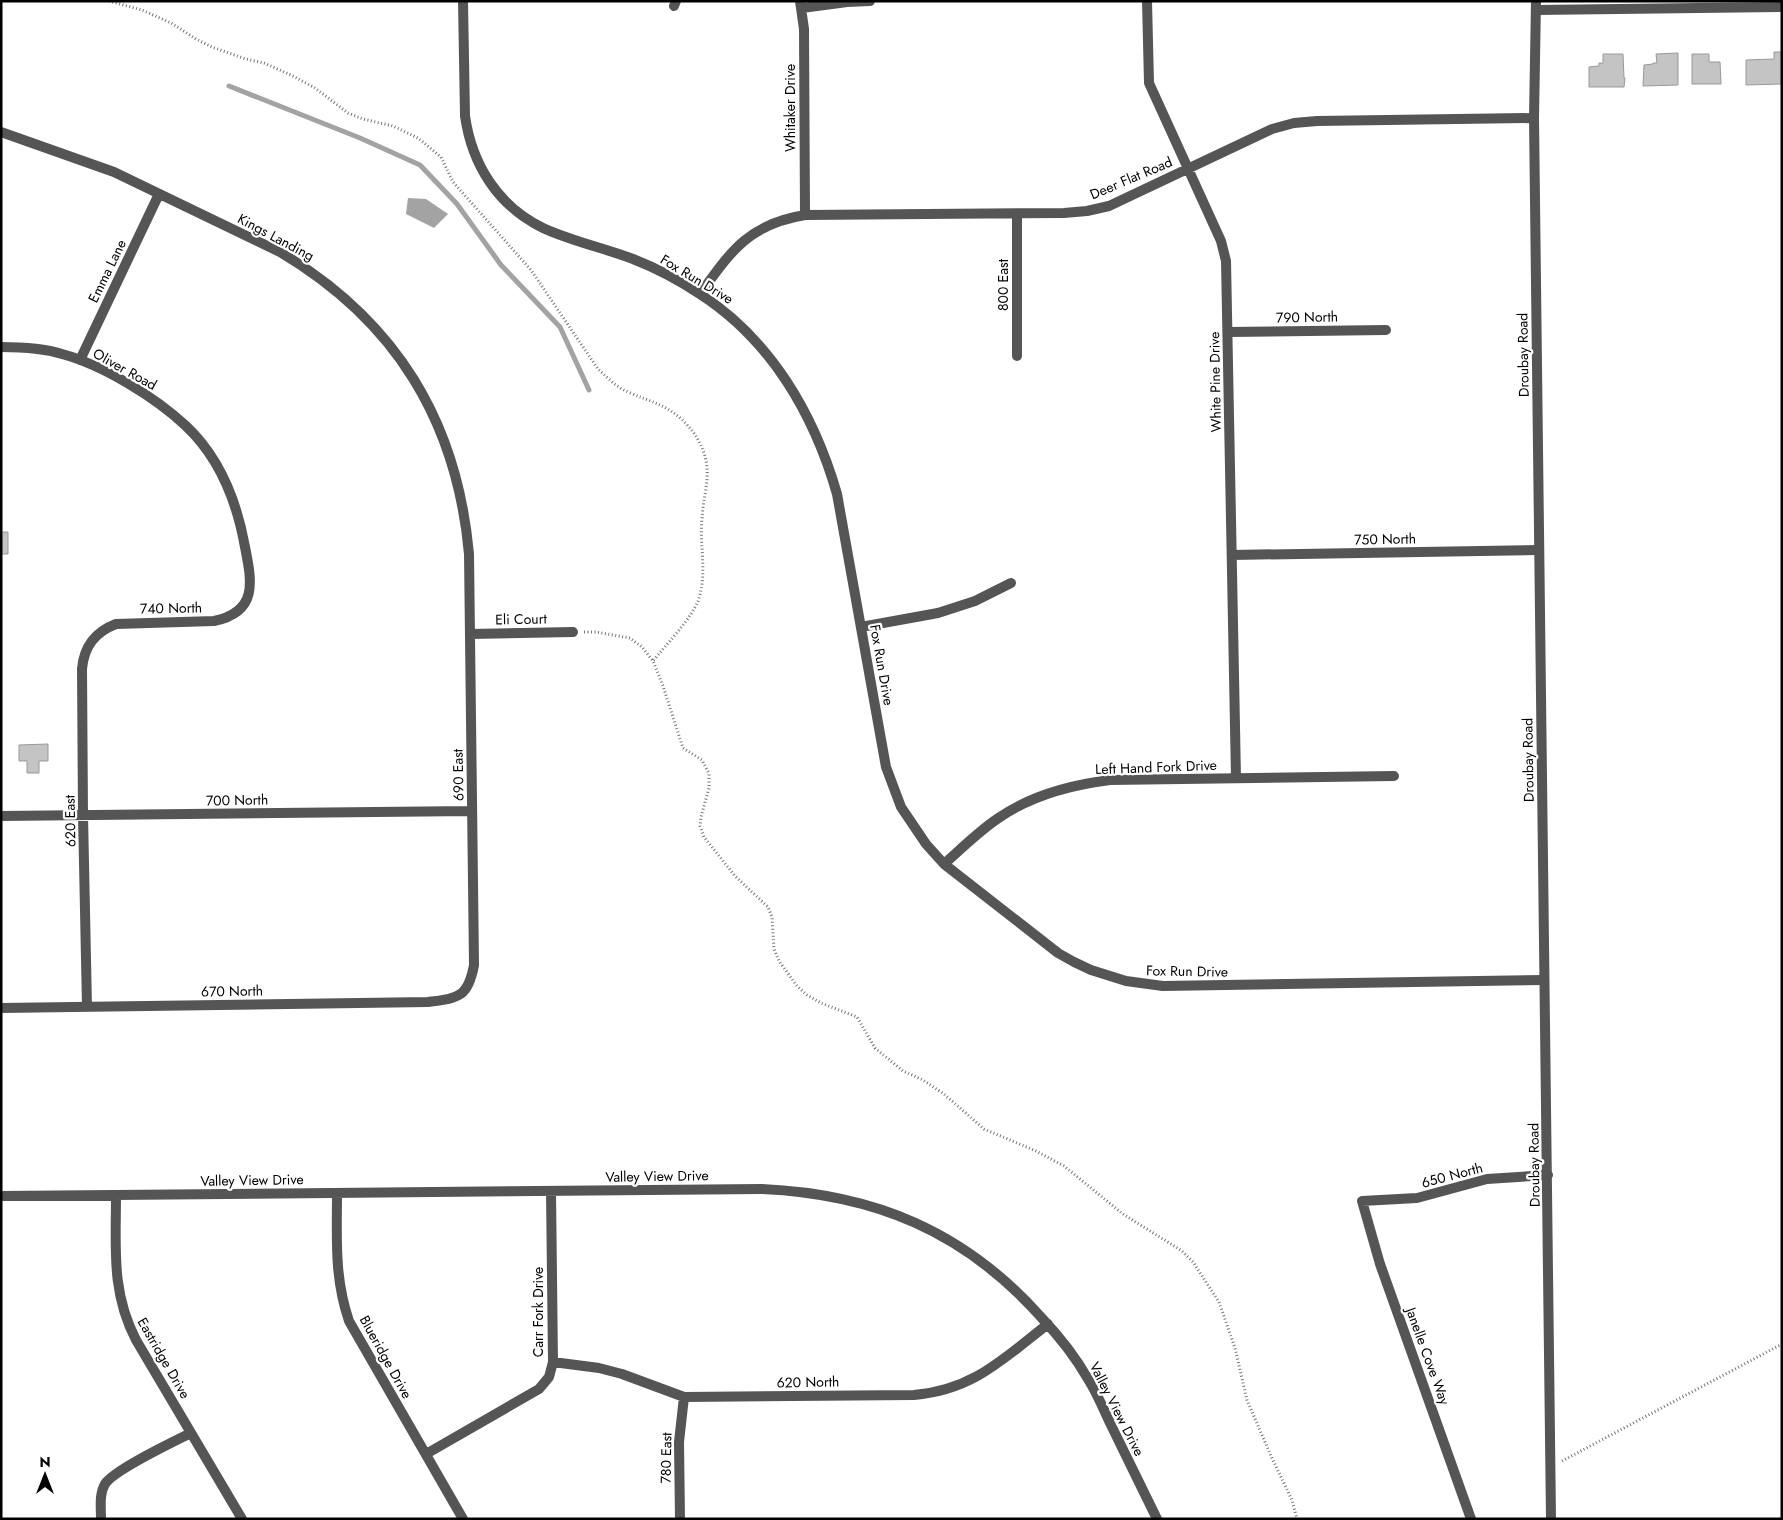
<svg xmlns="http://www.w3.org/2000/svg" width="1783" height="1520" viewBox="0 0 1783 1520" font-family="Jost,sans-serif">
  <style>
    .water { fill: #a3a3a3 }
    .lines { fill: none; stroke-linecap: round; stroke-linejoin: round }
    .stream { stroke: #a3a3a3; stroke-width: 5 }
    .building { fill: #c4c4c4; stroke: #999 }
    .path { stroke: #777; stroke-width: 3; stroke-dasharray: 1 2.5; stroke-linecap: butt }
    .minor { stroke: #555; stroke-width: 10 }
    .tertiary { stroke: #555; stroke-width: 10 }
    .labels { text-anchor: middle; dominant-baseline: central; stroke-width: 4.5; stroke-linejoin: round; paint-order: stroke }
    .street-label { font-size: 14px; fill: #000; stroke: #fff }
  </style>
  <rect width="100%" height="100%" fill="#fff"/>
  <path class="water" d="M408 198 426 199 448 214 434 228 406 214Z"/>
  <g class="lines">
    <path class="stream" d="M229 86 360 138 420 165 457 204 501 265 560 327 589 390"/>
  </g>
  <path class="building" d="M1774 52H1782V84L1746 85V60L1774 59Z
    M1678 53V85L1643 86 1644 65 1653 64V63H1657L1656 54Z
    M1603 54H1623L1624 78H1625L1624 87H1589V67L1599 66V63H1603Z
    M1692 54H1709V62H1720L1721 84H1692Z
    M1 532H8V554H1Z
    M48 744V761H39V773H27V761H19V745Z"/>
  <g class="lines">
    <path class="path" d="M109 1 142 10 171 23 196 39 212 47 246 59 264 63 291 75 315 88 348 113 363 119 393 126 418 138 441 157 453 182 531 270 598 369C607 377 616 387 628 392 653 403 670 405 689 427 697 436 704 449 706 461 710 479 703 499 702 518 699 545 708 573 698 601 691 619 666 645 653 661
      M584 632H596L630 638 642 647 653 661 663 686 683 748 702 760 709 774V788L701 817 700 826 704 837 735 876 768 907 772 917 774 949 779 961 797 986 807 995 821 1003 857 1017 875 1048 903 1071 923 1080 944 1094 984 1129 1036 1151 1064 1166 1123 1214 1182 1251 1193 1262 1219 1302 1235 1348 1247 1400 1271 1456 1292 1500 1297 1519
      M1562 1461 1782 1344"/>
    <path class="minor" d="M463 1 465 116C472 165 498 206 543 228 571 241 604 248 633 259 656 268 679 280 700 294 771 340 814 414 837 494L886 767 901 807 926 844 944 864 1058 953 1074 962 1091 970 1126 981 1163 986 1544 980
      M800 1 804 29 805 215
      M1147 1 1149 83 1221 241 1226 261 1236 778
      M674 6 676 1
      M802 8 847 2 870 1
      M1536 10 1782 7
      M1 132 114 172 280 252C396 321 457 421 469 554L474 965C468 998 458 998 428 1002L1 1008
      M1017 214V356
      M700 294C731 251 749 224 805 215L1064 213 1087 211 1109 206 1272 129 1294 123 1317 121 1534 118
      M1228 332 1386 330
      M1 347C21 347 43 348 62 354 103 365 155 397 186 426 220 458 237 502 245 547 252 582 258 612 214 621L116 624C95 632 84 646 82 669L83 815 87 1007
      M80 360 159 194
      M1232 555 1539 550
      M861 627 938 613 975 601 1011 583
      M470 634 573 632
      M1 816 472 811
      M944 864C961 849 978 832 997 819 1031 795 1070 785 1110 780L1394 776
      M337 1193C337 1238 334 1277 349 1321L463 1519
      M116 1195C116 1248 111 1292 136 1340L242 1519
      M1 1196 762 1189C874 1194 964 1231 1040 1316 1058 1335 1075 1356 1088 1379 1097 1393 1103 1408 1110 1423 1126 1455 1141 1487 1157 1519
      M553 1362 599 1368 622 1374 684 1397 914 1395C973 1390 1003 1359 1048 1324
      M426 1454 539 1389 549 1377 553 1362 551 1191
      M101 1519C101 1508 99 1494 105 1484 114 1470 173 1442 191 1433
      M680 1519 679 1442 684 1397
      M1471 1519 1380 1264 1362 1201 1417 1198 1487 1179 1548 1175"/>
    <path class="tertiary" d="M1536 1 1534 118 1551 1519"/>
  </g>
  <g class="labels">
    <g class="street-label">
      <text transform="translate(790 108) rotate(-90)">Whitaker Drive</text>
      <text transform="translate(1131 178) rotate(-23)">Deer Flat Road</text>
      <text transform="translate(276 237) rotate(28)">Kings Landing</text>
      <text transform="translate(107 271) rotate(-64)">Emma Lane</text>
      <text transform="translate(697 279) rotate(31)">Fox Run Drive</text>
      <text transform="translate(1003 285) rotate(-90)">800 East</text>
      <text transform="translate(1307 317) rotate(-1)">790 North</text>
      <text transform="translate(1523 355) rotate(-91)">Droubay Road</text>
      <text transform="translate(125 369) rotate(29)">Oliver Road</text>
      <text transform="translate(1215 382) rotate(-91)">White Pine Drive</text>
      <text transform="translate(1385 539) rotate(-1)">750 North</text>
      <text transform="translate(171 608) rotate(-1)">740 North</text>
      <text transform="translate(521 619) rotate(-1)">Eli Court</text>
      <text transform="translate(882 665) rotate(80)">Fox Run Drive</text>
      <text transform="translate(1528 760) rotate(-91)">Droubay Road</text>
      <text transform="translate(1156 767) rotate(-2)">Left Hand Fork Drive</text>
      <text transform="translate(458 775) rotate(-91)">690 East</text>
      <text transform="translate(237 800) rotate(-1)">700 North</text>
      <text transform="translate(70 821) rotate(-91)">620 East</text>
      <text transform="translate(1187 971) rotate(1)">Fox Run Drive</text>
      <text transform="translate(232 991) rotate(-1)">670 North</text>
      <text transform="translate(1534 1165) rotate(-91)">Droubay Road</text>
      <text transform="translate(1452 1175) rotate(-15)">650 North</text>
      <text transform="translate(657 1176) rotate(-1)">Valley View Drive</text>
      <text transform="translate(252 1180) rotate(-1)">Valley View Drive</text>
      <text transform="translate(538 1312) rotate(-90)">Carr Fork Drive</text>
      <text transform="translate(1428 1356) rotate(70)">Janelle Cove Way</text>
      <text transform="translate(386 1357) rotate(61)">Blueridge Drive</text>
      <text transform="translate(164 1358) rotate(60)">Eastridge Drive</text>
      <text transform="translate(808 1382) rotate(-1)">620 North</text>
      <text transform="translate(1117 1409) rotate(63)">Valley View Drive</text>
      <text transform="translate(666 1458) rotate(-89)">780 East</text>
    </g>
  </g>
  <rect width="1783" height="1520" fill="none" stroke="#000000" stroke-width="5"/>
  <g transform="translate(45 1475)" stroke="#ffffff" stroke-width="4" paint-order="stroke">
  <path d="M0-4L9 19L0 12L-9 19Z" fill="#000000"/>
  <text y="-8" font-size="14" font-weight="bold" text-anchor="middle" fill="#000000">N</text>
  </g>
</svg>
